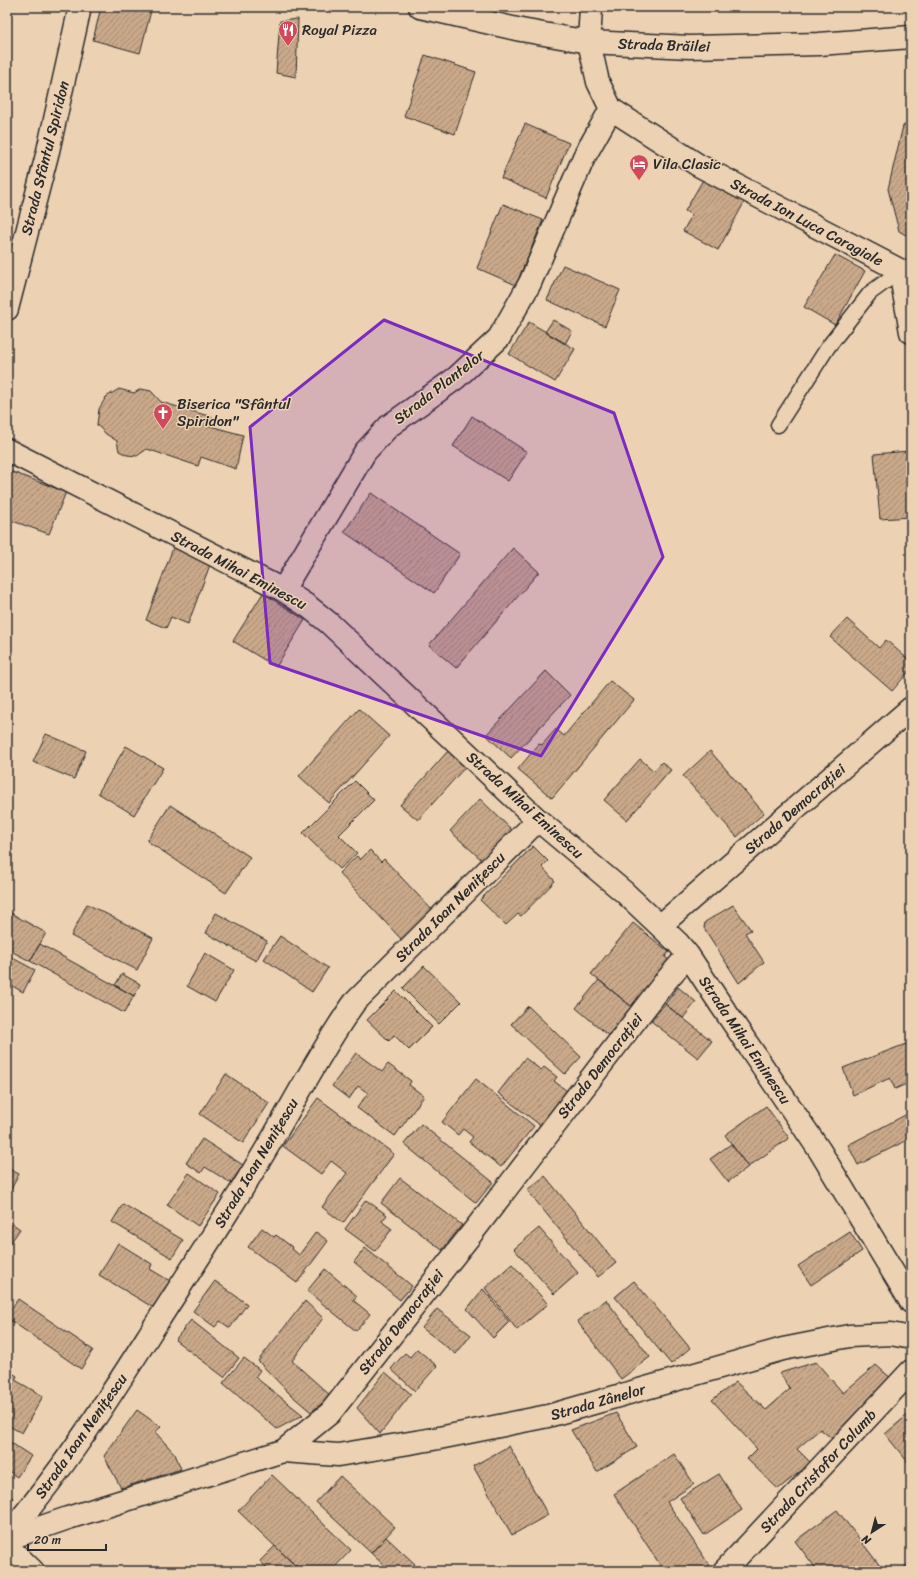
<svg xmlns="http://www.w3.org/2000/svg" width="918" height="1578" viewBox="0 0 918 1578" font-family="Sriracha,sans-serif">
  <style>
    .building { fill: url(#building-hatch); stroke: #2b2b2b }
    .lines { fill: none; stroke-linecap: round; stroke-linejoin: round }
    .lane-casing { stroke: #2b2b2b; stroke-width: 17 }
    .street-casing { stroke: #2b2b2b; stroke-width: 25 }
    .secondary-casing { stroke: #2b2b2b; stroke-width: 25 }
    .primary-casing { stroke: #2b2b2b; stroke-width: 25 }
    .lane { stroke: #ecd1b3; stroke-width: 14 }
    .street { stroke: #ecd1b3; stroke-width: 22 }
    .secondary { stroke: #ecd1b3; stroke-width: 22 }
    .primary { stroke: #ecd1b3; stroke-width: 22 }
    .marked { fill: #7b2cbf; fill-opacity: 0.2; stroke: #7b2cbf; stroke-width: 3; stroke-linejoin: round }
    .labels { text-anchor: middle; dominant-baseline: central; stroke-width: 3; stroke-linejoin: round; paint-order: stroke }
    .poi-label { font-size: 15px; fill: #2b2b2b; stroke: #ecd1b3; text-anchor: start }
    .street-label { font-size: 15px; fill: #2b2b2b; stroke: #ecd1b3 }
  </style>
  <defs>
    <pattern id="building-hatch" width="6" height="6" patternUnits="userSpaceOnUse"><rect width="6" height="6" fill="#caa98a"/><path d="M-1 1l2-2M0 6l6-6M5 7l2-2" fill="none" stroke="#a48a71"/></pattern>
  </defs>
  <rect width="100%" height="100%" fill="#ecd1b3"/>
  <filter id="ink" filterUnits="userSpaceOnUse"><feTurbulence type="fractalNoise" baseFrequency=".025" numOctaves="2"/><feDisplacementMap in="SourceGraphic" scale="8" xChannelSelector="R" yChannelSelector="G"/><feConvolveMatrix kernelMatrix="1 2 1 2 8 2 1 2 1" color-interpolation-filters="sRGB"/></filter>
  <g filter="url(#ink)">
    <path class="building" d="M7 7H12L7 22Z
      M101 7H152L140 53 93 40Z
      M298 19 296 77 276 73 280 21Z
      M425 55 476 72 455 134 404 116Z
      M911 120V238L899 231 888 189 903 126Z
      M525 124 569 143 546 198 501 178Z
      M704 178 745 201 718 250 683 231 692 215 685 211Z
      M503 204 543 220 516 285 477 268Z
      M835 255 865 271 835 325 804 307Z
      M563 265 620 290 605 326 547 300Z
      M553 320 572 331 565 344 545 332Z
      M529 322 575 349 555 382 509 354Z
      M119 389 134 393 141 389 151 391 161 402 212 417 210 426 243 435 236 469 201 457 198 466 147 449 137 456 127 455 119 451 117 441 106 434 97 425 99 409 106 397Z
      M472 416 527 452 508 481 453 446Z
      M909 451 911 477V517L880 519 874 454Z
      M7 470 66 492 49 534 7 519Z
      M371 493 460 554 434 593 344 532Z
      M173 548 211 562 188 624 171 617 166 628 146 620Z
      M513 548 539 572 456 668 429 645Z
      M263 593 305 620 276 667 233 641Z
      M847 619 879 648 886 640 911 662V669L892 691 830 637Z
      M546 671 570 695 511 758 486 735Z
      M610 681 634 700 552 798 518 769 539 744 542 745 556 729 564 736Z
      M359 709 389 736 329 803 299 776Z
      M46 734 86 751 74 779 33 762Z
      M126 746 163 768 134 815 98 793Z
      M448 751 465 767 418 820 400 805Z
      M710 751 764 813 737 837 683 776Z
      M640 759 654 771 662 762 671 770 627 820 604 800Z
      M355 781 374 800 339 835 357 853 340 869 303 833Z
      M480 799 512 830 483 861 450 831Z
      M170 805 250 857 226 893 147 841Z
      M533 846 548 861 542 867 555 881 521 916 518 914 506 925 480 900Z
      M370 850 381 862 384 859 434 912 403 941 339 873 357 856 360 860Z
      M87 904 153 938 137 970 71 936Z
      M733 905 751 930 745 933 764 962 739 983 704 928 705 922Z
      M7 911 46 933 30 961 7 949Z
      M216 913 267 941 256 961 206 933Z
      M633 923 669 952 665 957 670 961 632 1007 591 974Z
      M280 936 328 968 312 992 264 959Z
      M40 944 134 996 124 1013 30 961Z
      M205 953 234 970 215 1002 187 986Z
      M7 955 35 970 23 992 7 983Z
      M424 966 461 1002 439 1024 403 988Z
      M122 974 140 984 134 996 115 985Z
      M599 980 632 1007 608 1035 576 1008Z
      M678 987 696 1002 683 1018 665 1004Z
      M396 991 432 1027 409 1050 394 1035 389 1041 367 1020Z
      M665 1004 712 1041 698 1058 651 1021Z
      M528 1006 581 1057 565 1074 511 1024Z
      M911 1042V1082L895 1089 890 1078 853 1095 843 1068Z
      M356 1053 382 1072 388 1064 411 1081 409 1085 424 1096 395 1136 357 1108 368 1093 358 1086 349 1099 332 1086Z
      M525 1058 541 1070 544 1067 557 1077 554 1081 567 1091 540 1125 498 1093Z
      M226 1074 269 1103 243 1143 200 1114Z
      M476 1079 534 1126 501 1167 469 1142 473 1137 463 1129 458 1135 442 1122Z
      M318 1098 394 1154 343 1223 322 1207 347 1173 331 1161 321 1174 283 1146Z
      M766 1106 789 1138 748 1167 725 1135Z
      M911 1112V1138L858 1165 848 1145Z
      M421 1124 493 1182 476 1203 404 1144Z
      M202 1139 243 1165 231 1183 205 1167 201 1173 186 1163Z
      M731 1144 748 1167 728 1182 710 1159Z
      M7 1168 19 1174 7 1197Z
      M189 1173 220 1194 198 1226 167 1205Z
      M545 1176 616 1263 598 1277 527 1190Z
      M400 1178 462 1225 442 1250 381 1203Z
      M366 1200 387 1215 382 1221 385 1224 392 1229 375 1251 345 1229Z
      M123 1204 183 1240 172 1258 112 1222Z
      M7 1220 20 1229 7 1248Z
      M262 1228 274 1237 276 1235 292 1247 291 1248 299 1255 316 1232 328 1241 297 1283 248 1247Z
      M539 1228 578 1273 554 1294 514 1249Z
      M850 1232 862 1251 811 1285 798 1266Z
      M118 1243 152 1264 150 1269 170 1281 154 1308 99 1275Z
      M365 1248 412 1286 400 1300 354 1262Z
      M512 1264 548 1304 517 1330 485 1288Z
      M325 1269 357 1296 353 1300 370 1314 356 1331 307 1291Z
      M215 1281 247 1304 230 1328 220 1321 215 1327 193 1311Z
      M634 1281 690 1348 671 1364 615 1297Z
      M483 1289 509 1322 493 1338 467 1309Z
      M18 1299 93 1350 81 1369 7 1318V1315Z
      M606 1300 650 1357 621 1379 577 1321Z
      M305 1301 323 1318 292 1361 331 1396 311 1412 290 1394 258 1361Z
      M437 1309 471 1335 456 1354 422 1328Z
      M191 1320 239 1358 224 1377 175 1340Z
      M417 1349 437 1366 415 1391 391 1369 405 1353 410 1357Z
      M244 1358 260 1370 255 1377 303 1415 277 1429 223 1383Z
      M816 1362 843 1393 876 1365 893 1380 834 1440 820 1429 797 1449 811 1463 778 1489 747 1459 757 1449 712 1400 736 1382 766 1410 790 1389 780 1373Z
      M7 1370 17 1376 15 1380 43 1396 22 1433 7 1425Z
      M385 1372 411 1394 380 1434 357 1408Z
      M137 1410 161 1427 155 1432 175 1454 181 1469 121 1488 104 1456Z
      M911 1412V1466L885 1434Z
      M616 1413 637 1447 597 1472 571 1430Z
      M7 1440 31 1456 17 1477 7 1470Z
      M509 1446 548 1515 512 1535 473 1466Z
      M674 1454 694 1484 667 1502 710 1566 703 1571H664L614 1494Z
      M719 1474 742 1510 704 1535 680 1498Z
      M272 1475 351 1550 331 1571H301L238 1511Z
      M340 1476 395 1527 371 1553 316 1502Z
      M7 1493 13 1498 7 1505Z
      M837 1510 884 1571H818L795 1541Z
      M386 1537 415 1564 408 1571H390L371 1553Z
      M275 1546 301 1571H270L260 1561Z
      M911 1562V1571H903L902 1569Z"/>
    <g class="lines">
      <g class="lane-casing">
        <path id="lane" d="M778 425 828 347 870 293 900 271"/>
      </g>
      <g class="street-casing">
        <path id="street" d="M283 590 365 452 389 426 456 378 499 338 530 283 584 157 611 109
          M283 1451 338 1455 439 1438 548 1416 783 1349 849 1336 891 1334 911 1338
          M7 1535C64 1470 110 1396 156 1324 193 1266 231 1209 265 1151 295 1101 321 1050 354 1003L538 820
          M7 1546 33 1571"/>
      </g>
      <g class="secondary-casing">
        <path id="secondary" d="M591 7 589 42 598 82 611 109 698 165 911 276
          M900 271 911 332
          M7 309 48 151 80 7
          M7 450 283 590 309 607 329 623 538 820 624 892 678 943 688 955 721 1005 820 1151 911 1302
          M661 925 911 708
          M7 1539 68 1518 283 1451 330 1413 476 1228 664 983 688 955
          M724 1571 911 1371"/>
      </g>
      <g class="primary-casing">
        <path id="primary" d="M420 7 521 30 589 42 689 47 819 44 911 37"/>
      </g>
      <use href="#lane" class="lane"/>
      <use href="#street" class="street"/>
      <use href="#secondary" class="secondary"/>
      <use href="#primary" class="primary"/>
    </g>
  </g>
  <path class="marked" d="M384 320 614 413 663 557 541 756 270 663 250 427Z"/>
  <defs>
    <g id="restaurant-pin" transform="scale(1)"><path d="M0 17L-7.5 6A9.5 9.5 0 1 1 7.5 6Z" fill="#d1495b" stroke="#ecd1b3"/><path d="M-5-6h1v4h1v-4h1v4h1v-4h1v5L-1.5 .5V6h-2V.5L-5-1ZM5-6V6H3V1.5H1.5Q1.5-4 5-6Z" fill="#fff"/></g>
    <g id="hotel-pin" transform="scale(1)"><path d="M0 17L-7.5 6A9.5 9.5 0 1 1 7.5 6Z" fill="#d1495b" stroke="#ecd1b3"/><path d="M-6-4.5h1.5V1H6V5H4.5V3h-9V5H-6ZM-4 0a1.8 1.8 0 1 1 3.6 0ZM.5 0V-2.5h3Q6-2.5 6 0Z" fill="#fff"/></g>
    <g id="church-pin" transform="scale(1)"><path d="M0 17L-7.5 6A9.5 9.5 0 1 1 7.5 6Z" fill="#d1495b" stroke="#ecd1b3"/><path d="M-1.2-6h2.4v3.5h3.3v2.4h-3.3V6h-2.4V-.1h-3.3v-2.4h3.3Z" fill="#fff"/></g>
  </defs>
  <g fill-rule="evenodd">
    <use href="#restaurant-pin" x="288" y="30"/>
    <use href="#hotel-pin" x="639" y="164"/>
    <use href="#church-pin" x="163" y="413"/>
  </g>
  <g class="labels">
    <g class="poi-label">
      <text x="302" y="30">Royal Pizza</text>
      <text x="653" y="164">Vila Clasic</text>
      <text x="177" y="404">Biserica "Sfântul<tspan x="177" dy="17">Spiridon"</tspan></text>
    </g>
    <g class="street-label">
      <text transform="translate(664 45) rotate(2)">Strada Brăilei</text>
      <text transform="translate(45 158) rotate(-76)">Strada Sfântul Spiridon</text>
      <text transform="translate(807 222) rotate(28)">Strada Ion Luca Caragiale</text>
      <text transform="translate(439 387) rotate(-38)">Strada Plantelor</text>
      <text transform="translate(239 570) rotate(28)">Strada Mihai Eminescu</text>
      <text transform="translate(525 805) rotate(42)">Strada Mihai Eminescu</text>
      <text transform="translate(795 809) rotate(-41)">Strada Democrației</text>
      <text transform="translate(450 907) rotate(-45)">Strada Ioan Nenițescu</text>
      <text transform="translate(745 1040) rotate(56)">Strada Mihai Eminescu</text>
      <text transform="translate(600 1066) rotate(-52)">Strada Democrației</text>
      <text transform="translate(256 1163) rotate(-59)">Strada Ioan Nenițescu</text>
      <text transform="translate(401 1322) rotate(-52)">Strada Democrației</text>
      <text transform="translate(598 1402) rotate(-16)">Strada Zânelor</text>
      <text transform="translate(81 1436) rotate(-55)">Strada Ioan Nenițescu</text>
      <text transform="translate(818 1471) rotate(-47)">Strada Cristofor Columb</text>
    </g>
  </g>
  <rect width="918" height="1578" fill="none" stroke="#ecd1b3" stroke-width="24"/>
  <rect x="12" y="12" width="894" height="1554" fill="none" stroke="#2b2b2b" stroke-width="1.5" filter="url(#ink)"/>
  <g transform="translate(872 1532) rotate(216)" stroke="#ecd1b3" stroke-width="3" paint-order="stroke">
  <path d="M0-3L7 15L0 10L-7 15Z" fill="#2b2b2b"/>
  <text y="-6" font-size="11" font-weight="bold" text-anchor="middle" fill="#2b2b2b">N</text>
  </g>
  <path d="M28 1544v6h78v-6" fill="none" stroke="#2b2b2b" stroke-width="2"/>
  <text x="34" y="1544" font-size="12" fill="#2b2b2b" stroke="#ecd1b3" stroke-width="3" paint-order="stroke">20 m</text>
</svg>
